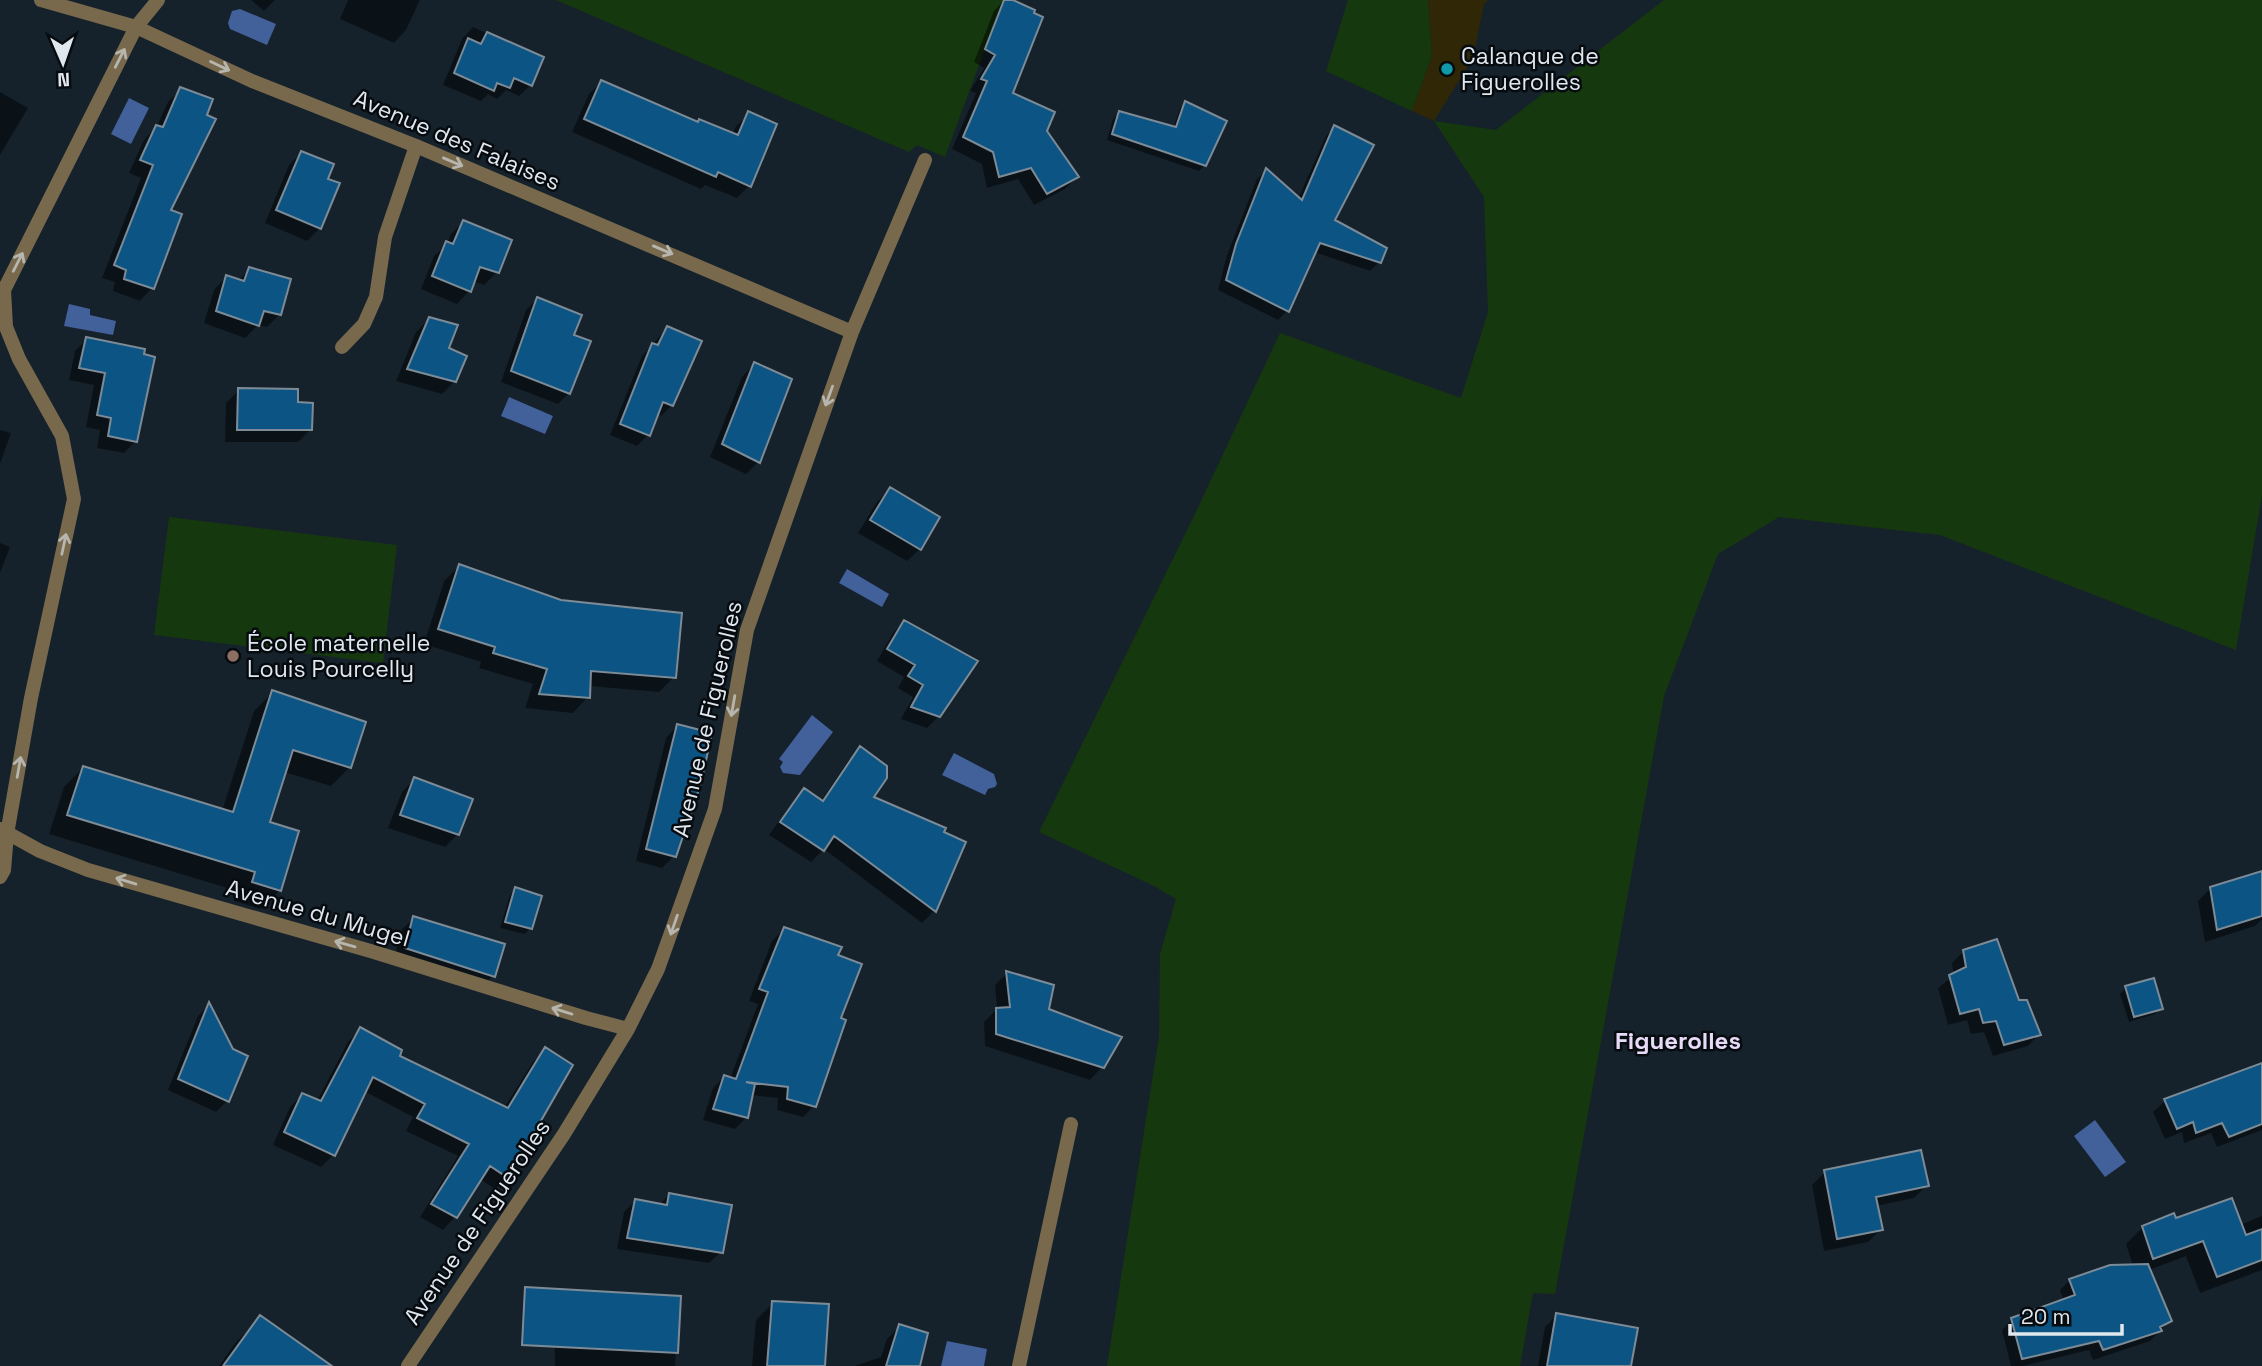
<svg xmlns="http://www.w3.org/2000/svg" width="2262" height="1366" viewBox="0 0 2262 1366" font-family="'Space Grotesk',sans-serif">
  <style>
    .green { fill: #16380e }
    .sand { fill: #2f2706 }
    .water { fill: #42609a }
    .shadow { fill: #0007 }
    .building { fill: #0c5483; stroke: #7d8b97; stroke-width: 2 }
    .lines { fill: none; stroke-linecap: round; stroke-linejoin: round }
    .minor { stroke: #78694d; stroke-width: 14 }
    .oneway { stroke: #b6b5ae }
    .culture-dot { fill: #0f9aa8; stroke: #060b0f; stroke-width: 2.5 }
    .education-dot { fill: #8d6e63; stroke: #060b0f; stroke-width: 2.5 }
    .labels { text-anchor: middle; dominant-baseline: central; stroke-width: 5; stroke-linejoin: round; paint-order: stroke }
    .poi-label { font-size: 23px; fill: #e0e7ee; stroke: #060b0f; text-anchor: start }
    .street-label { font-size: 23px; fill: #e0e7ee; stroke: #060b0f }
    .neighbourhood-label { font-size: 24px; font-weight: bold; fill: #e6daf7; stroke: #060b0f }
  </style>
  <rect width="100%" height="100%" fill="#16222b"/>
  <path class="green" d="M556 0H1003L945 157 917 145 909 152Z
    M1348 0H1428L1432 56 1412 111 1326 71Z
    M1664 0H2262V495L2236 650 1940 535 1779 517 1718 554 1664 696 1555 1294 1533 1293 1520 1366H1107L1159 1037 1160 954 1176 899 1154 886 1039 832 1194 516 1280 333 1461 398 1488 312 1484 197 1434 121 1496 130Z
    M169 517 397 545 383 663 154 635Z"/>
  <path class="sand" d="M1428 0H1488L1484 4 1473 58 1434 121 1412 111 1432 56Z"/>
  <path class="water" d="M240 9 276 24 267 45 230 29 228 23 232 11Z
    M129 98 149 108 131 144 111 134Z
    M69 304 90 309V315L116 321 113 335 64 326Z
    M509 397 553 416 545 434 501 416Z
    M847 569 889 594 882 607 839 583Z
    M812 715 833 732 800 775 783 773 780 767 783 762 779 759Z
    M954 753 994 774 997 784 995 787 988 789 985 795 942 775Z
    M2095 1120 2126 1162 2105 1177 2074 1136Z
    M947 1341 987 1349 984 1366H941Z"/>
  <path class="shadow" d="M251 0H275L264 11Z
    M348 0H420L406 30 394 43 340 19Z
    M1004 0H1009L1010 94 1045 131 1077 177 1065 189 1034 205 1018 179 987 188 982 164 952 149 976 93 970 91 984 68 974 62 994 11Z
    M473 27 541 58 531 85 519 96 506 90 497 99 488 94 481 101 443 85 462 39Z
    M601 82 697 124 732 135 736 126 749 114V186L737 198 705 185 701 189 572 132 589 94Z
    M181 89 169 211 152 288 140 301 113 291 115 282 102 278 141 178 129 173 144 140 157 126 168 102Z
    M0 92 28 108 0 155Z
    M1186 103 1205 165 1199 171 1107 140 1113 119 1119 113 1173 128 1180 109Z
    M1334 127 1332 221 1379 262 1370 271 1314 252 1287 311 1278 320 1218 290 1227 255 1257 179 1266 171 1298 199 1326 136Z
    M301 153 320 228 307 241 265 223 289 165Z
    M463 222 510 241 497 272 484 285 473 281 469 291 457 304 421 289 434 256 447 244 451 234Z
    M250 269 280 314 267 327 258 325 245 338 204 323 214 290 226 277 238 281Z
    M537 299 572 335 569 393 558 404 501 382 526 310Z
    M429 319 447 349 455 381 442 394 396 381 416 332Z
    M667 328 672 405 661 416 657 414 648 435 637 446 610 435 642 356Z
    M87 339 143 351 136 441 124 453 97 448 100 430 86 427 94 385 69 380 75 351Z
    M754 364 758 462 746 474 710 457 742 377Z
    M239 390 311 429 298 442H225L226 403Z
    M0 430 11 433 0 464Z
    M890 489 920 549 907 561 858 533 877 502Z
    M0 543 10 547 0 573Z
    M459 566 674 677 659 692 589 686 588 697 573 713 525 708 533 684 479 668 481 662 424 644 444 581Z
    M904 622 939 716 927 728 901 719 913 697 898 688 904 677 877 661 893 633Z
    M273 692 350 767 331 786 284 772 268 823 280 890 261 909 234 901 237 891 49 834 64 787 83 768 222 811 254 711Z
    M677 726 674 856 662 868 636 861 666 738Z
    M860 748 871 798 964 843 934 911 922 923 824 849 811 862 769 835 792 803 805 790 821 801 848 761Z
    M415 779 458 834 445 847 388 828 402 792Z
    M2262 873V919L2255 926 2205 942 2198 901 2211 888Z
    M516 889 530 928 525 934 500 928 510 895Z
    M414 918 493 976 481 987 394 960 402 929Z
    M784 929 836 956 839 1018 814 1106 803 1117 777 1110 778 1098 751 1095 746 1118 735 1129 703 1120 713 1088 724 1077 730 1079 758 1004 749 1001 772 941Z
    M1964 951 2018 1002 2039 1034 2028 1046 1993 1056 1984 1032 1971 1034 1967 1020 1948 1025 1938 988 1954 975 1952 963Z
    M1007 973 1102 1067 1090 1080 985 1046 984 1022 997 1009 995 985Z
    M2126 988 2161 1009 2155 1014 2129 1022 2120 994Z
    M209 1005 227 1101 216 1112 168 1090 198 1016Z
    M360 1029 397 1056 504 1108 533 1062 545 1049 507 1177 495 1189 480 1179 455 1217 443 1230 420 1217 458 1156 406 1131 413 1117 364 1091 333 1155 321 1167 273 1145 290 1107 302 1095 317 1101 348 1042Z
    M2262 1065V1130L2217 1147 2211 1133 2184 1143 2182 1132 2165 1139 2153 1112 2165 1101Z
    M1825 1172 1927 1185 1914 1198 1876 1206 1881 1229 1868 1242 1824 1251 1812 1185Z
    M669 1195 721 1252 709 1263 617 1249 624 1212 635 1201 659 1205Z
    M2262 1216V1270L2200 1293 2186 1256 2149 1270 2170 1321 2150 1341 2093 1360 2089 1350 2023 1366H2011L2002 1330 2012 1320 2064 1301 2060 1290 2070 1280 2133 1266 2126 1244 2143 1227 2175 1221 2240 1225Z
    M679 1297 675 1366H555L554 1309Z
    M773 1303 823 1366H752L756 1320Z
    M1557 1315 1630 1366H1538L1545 1327Z
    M261 1318 297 1366H219L236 1342Z
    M900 1326 918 1366H855L881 1357 887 1339Z"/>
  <path class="building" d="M1004 0H1013L1035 10 1034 13 1043 17 1013 93 1055 112 1047 131 1079 177 1047 194 1031 168 999 177 993 152 963 137 987 81 981 79 995 55 985 49Z
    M487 32 544 57 532 86 514 78 510 88 497 83 494 91 454 73 468 38 481 44Z
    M601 80 698 122 699 119 738 135 748 111 777 124 751 187 718 172 716 177 584 119Z
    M180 87 213 99 207 115 216 119 171 210 182 214 154 289 124 279 126 270 114 265 153 165 140 160 156 125 163 127Z
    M1185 101 1227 121 1206 166 1112 134 1119 111 1176 127Z
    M1334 125 1374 145 1335 220 1387 248 1381 263 1320 243 1289 312 1226 280 1236 244 1266 168 1302 200Z
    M301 151 334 164 328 179 340 183 321 229 276 210Z
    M463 220 512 240 499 273 480 267 471 292 432 276 446 241 453 244Z
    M249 267 291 279 281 315 264 311 259 326 216 311 226 275 244 281Z
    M537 297 582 315 574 335 591 341 570 394 511 371Z
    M429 317 458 325 449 348 467 356 456 382 407 369Z
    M667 326 702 341 673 406 663 402 650 436 620 424 652 343 658 345Z
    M86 337 145 349 144 354 155 357 137 442 108 436 111 418 97 415 105 373 79 368Z
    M754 362 792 379 760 463 722 444Z
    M238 388 298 389V402L313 403 312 430H237Z
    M890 487 940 517 921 550 870 520Z
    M459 564 561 600 682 613 676 678 591 671 590 698 539 694 547 669 493 653 495 647 438 629Z
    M904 620 978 661 940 717 911 707 923 685 908 676 915 665 887 649Z
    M272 690 366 722 351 768 293 750 270 822 299 831 281 891 252 882 255 872 67 815 83 766 233 812Z
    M677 724 712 733 701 783 676 857 646 849Z
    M860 746 887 766V778L874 797 946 828 944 832 966 842 936 912 834 836 824 851 780 822 804 788 823 801Z
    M414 777 473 799 459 835 400 815Z
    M2262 871V916L2217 930 2210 887Z
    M515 887 542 896 532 929 505 922Z
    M413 916 505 944 495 977 405 948Z
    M784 927 842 947 838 955 862 964 841 1018 846 1020 816 1107 787 1099 788 1087 746 1082 755 1084 748 1118 713 1109 724 1075 736 1079 768 992 759 989Z
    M1997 939 2019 1000H2027L2041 1035 2004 1045 1996 1021 1983 1023 1979 1009 1960 1014 1949 975 1966 967 1963 950Z
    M1006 971 1054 985 1049 1009 1122 1037 1104 1068 996 1034V1008L1010 1007Z
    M2154 978 2163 1009 2134 1017 2125 986Z
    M209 1002 233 1049 248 1056 229 1102 178 1079Z
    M360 1027 402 1050 400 1056 508 1108 545 1047 573 1065 508 1178 490 1166 457 1218 431 1204 469 1144 417 1118 425 1104 373 1077 335 1156 284 1132 302 1093 321 1101Z
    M2262 1063V1124L2229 1137 2222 1123 2196 1133 2193 1122 2177 1129 2164 1099Z
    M1921 1150 1929 1186 1876 1197 1883 1230 1837 1239 1824 1170Z
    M669 1193 732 1205 723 1253 627 1238 635 1199 667 1205Z
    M2232 1198 2246 1235 2262 1229V1260L2217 1277 2203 1241 2153 1259 2142 1226 2174 1213 2176 1218Z
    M2148 1264 2172 1321 2160 1327 2162 1331 2103 1350 2099 1341 2022 1359 2011 1318 2075 1295 2069 1279 2110 1265Z
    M525 1287 681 1296 678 1353 522 1345Z
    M772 1301 829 1304 825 1366H767Z
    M1556 1313 1638 1328 1631 1366H1547Z
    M260 1315 332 1366H223Z
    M899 1324 928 1333 920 1366H886Z"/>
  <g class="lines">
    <path class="minor" d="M41 0 136 27 252 81 416 146 852 332
      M342 347 364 324 376 297 385 237 416 146
      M0 829 40 851 88 870 374 952 586 1018 628 1029
      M0 877 4 870 7 834 31 698 74 499 62 436 19 359 6 327 4 290 136 27 158 0
      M408 1366 564 1134 628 1029 658 969 715 809 747 630 852 332 925 160
      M1019 1366 1071 1124"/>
  </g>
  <defs><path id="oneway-shaft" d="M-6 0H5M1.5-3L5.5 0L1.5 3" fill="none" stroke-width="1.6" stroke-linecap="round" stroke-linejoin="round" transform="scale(1.75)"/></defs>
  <g class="oneway">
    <use href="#oneway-shaft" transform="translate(120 58) rotate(-63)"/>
    <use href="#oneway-shaft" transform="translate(220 66) rotate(25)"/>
    <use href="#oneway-shaft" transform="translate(453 162) rotate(23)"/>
    <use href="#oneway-shaft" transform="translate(663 250) rotate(23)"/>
    <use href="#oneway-shaft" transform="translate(18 262) rotate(-63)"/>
    <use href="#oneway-shaft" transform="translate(829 396) rotate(110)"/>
    <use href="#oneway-shaft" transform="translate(64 544) rotate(-78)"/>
    <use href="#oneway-shaft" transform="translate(733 706) rotate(100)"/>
    <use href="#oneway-shaft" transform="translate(19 767) rotate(-80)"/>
    <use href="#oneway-shaft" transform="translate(126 881) rotate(-163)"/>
    <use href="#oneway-shaft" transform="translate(674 925) rotate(109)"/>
    <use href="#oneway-shaft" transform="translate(345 944) rotate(-164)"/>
    <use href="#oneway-shaft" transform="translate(562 1011) rotate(-163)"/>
  </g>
  <circle class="culture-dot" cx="1447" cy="69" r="7"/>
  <circle class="education-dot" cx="233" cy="656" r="7"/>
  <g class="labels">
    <g class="poi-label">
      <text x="1461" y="56">Calanque de<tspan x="1461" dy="26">Figuerolles</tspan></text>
      <text x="247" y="643">École maternelle<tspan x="247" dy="26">Louis Pourcelly</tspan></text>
    </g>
    <g class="street-label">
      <text transform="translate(457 140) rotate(23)">Avenue des Falaises</text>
      <text transform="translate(707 719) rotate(-77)">Avenue de Figuerolles</text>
      <text transform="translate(318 913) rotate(16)">Avenue du Mugel</text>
      <text transform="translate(477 1222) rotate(-56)">Avenue de Figuerolles</text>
    </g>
    <g class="neighbourhood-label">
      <text x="1678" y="1040">Figuerolles</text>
    </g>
  </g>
  <g transform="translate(63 63) rotate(178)" stroke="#060b0f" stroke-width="5" paint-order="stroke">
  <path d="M0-5L12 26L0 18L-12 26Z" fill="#e0e7ee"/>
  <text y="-10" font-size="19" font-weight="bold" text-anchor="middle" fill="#e0e7ee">N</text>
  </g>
  <path d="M2010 1324v10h112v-10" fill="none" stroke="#e0e7ee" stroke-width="3.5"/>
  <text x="2021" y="1324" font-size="21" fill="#e0e7ee" stroke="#060b0f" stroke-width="5" paint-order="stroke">20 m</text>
</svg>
